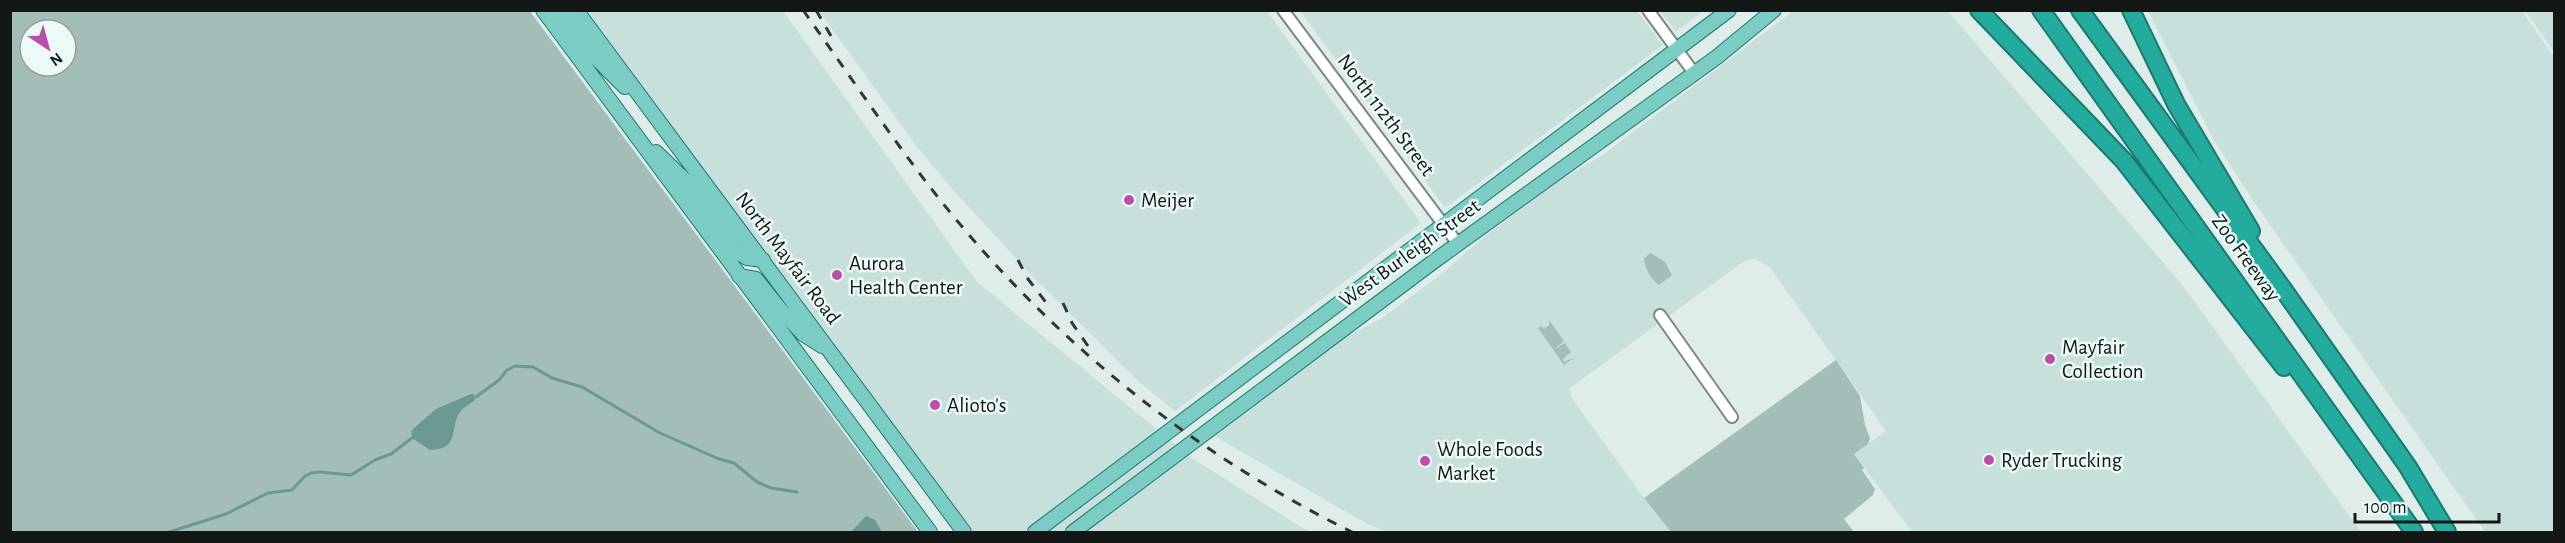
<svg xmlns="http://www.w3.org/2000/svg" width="2565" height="543" viewBox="0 0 2565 543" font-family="'Alegreya Sans',sans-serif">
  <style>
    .built { fill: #c8e0dc }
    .green { fill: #a3bdb9; fill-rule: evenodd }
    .water { fill: #6c9992 }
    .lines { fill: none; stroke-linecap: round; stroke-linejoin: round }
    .stream { stroke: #6c9992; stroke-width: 3 }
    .minor-casing { stroke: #7b8986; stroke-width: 14 }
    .major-casing { stroke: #1d786e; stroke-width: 16 }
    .highway-casing { stroke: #1d786e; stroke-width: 20 }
    .minor { stroke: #fff; stroke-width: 10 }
    .major { stroke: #7bcdc4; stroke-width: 14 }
    .highway { stroke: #23ac9d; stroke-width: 16 }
    .rail { stroke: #313736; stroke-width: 3; stroke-dasharray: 10 10; stroke-linecap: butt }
    .poi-dot { fill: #bc4daa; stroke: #ebfaf7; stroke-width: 2 }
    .labels { text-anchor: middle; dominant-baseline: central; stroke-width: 5; stroke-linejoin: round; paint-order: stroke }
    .street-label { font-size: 21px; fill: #131817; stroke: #ebfaf7 }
    .poi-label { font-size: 21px; fill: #131817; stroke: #ebfaf7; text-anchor: start }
  </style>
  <rect width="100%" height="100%" fill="#deedea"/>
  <path class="built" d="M584 11H783L977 282 1192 458 1309 532H972Z
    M819 11H1267L1421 223 1175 411 1139 382 1038 282 952 189 914 143Z
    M1300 11H1637L1663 45 1445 208Z
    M1660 11H1703L1676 32Z
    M1793 11H1948L2184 287 2361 532H1912L1854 454 1886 431 1769 266 1754 259 1743 262 1570 388 1571 397 1644 498 1671 532H1388L1369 525 1214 436 1346 337 1382 318 1440 275 1486 235 1562 179 1604 154Z
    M2148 11H2522L2554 57V532H2485L2254 202 2212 137Z
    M2525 11H2554V52Z"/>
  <path class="green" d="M529 10 918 532H11V11ZM30 30H66V66H30Z
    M1651 253 1665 262 1672 275 1659 285C1650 278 1645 269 1644 258Z
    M1549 320 1564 341 1555 349 1565 343 1571 352 1563 359 1564 362 1575 357 1564 365 1538 328 1541 326 1544 329 1549 325Z
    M1836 360 1860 396 1865 425 1870 438 1868 444 1854 454 1864 468 1862 470 1875 489 1873 495 1844 519 1854 532H1671L1644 498Z"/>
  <path class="water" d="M471 394H474L475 400C471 404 463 407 460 412 449 428 461 449 430 450L412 438 411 431 413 429 436 409Z
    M866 516 875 520 882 532H851Z"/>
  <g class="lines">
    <path class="stream" d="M476 397 499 380 507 370 515 366 533 367 552 378 582 387 660 433 719 459 734 463 757 482 771 488 797 492
      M169 532 226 514 268 493 292 490 304 477 311 473 319 472 351 475 375 460 391 454 412 438"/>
    <g class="minor-casing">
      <path id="minor" d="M1283 10 1458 244
        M1648 10 1694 73
        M1660 315 1732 417"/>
    </g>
    <g class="major-casing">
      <path id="major" d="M543 10 930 532
        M559 10 593 55 625 87
        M576 10 964 532
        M656 152 686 181 739 253 747 258 763 260
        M739 276 756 279 779 308 803 334 822 346
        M1035 532 1729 10
        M1073 532 1433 262 1717 57 1774 10"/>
    </g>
    <g class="highway-casing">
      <path id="highway" d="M1979 10 2124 161 2284 367
        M2041 10 2414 532
        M2080 10 2283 289 2408 467 2447 532
        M2131 10 2176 104 2251 231"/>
    </g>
    <use href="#minor" class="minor"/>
    <use href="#major" class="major"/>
    <use href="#highway" class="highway"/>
    <path class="rail" d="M803 10C845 69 886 130 930 187 1042 332 1188 451 1352 532
      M816 10 831 36
      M1018 260 1028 279 1051 309
      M1063 303 1072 323 1088 346"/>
  </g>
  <g class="poi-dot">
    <circle cx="1129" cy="200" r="6"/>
    <circle cx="837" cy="275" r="6"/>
    <circle cx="2050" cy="359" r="6"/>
    <circle cx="935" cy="405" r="6"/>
    <circle cx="1989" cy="460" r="6"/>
    <circle cx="1425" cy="461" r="6"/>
  </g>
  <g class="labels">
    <g class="street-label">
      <text transform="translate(1386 115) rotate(53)">North 112th Street</text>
      <text transform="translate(1410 253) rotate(-36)">West Burleigh Street</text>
      <text transform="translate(788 258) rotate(53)">North Mayfair Road</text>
      <text transform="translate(2246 258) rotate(54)">Zoo Freeway</text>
    </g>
    <g class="poi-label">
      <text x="1141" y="200">Meijer</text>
      <text x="849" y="263">Aurora<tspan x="849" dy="24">Health Center</tspan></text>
      <text x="2062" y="347">Mayfair<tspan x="2062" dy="24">Collection</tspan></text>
      <text x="947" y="405">Alioto's</text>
      <text x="1437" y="449">Whole Foods<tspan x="1437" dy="24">Market</tspan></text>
      <text x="2001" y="460">Ryder Trucking</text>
    </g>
  </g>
  <rect width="2565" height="543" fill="none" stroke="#131817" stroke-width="24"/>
  <g transform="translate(48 48) rotate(144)"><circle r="28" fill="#ebfaf7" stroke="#95a09d" stroke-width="1.5"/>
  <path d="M0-4.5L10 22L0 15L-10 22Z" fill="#bc4daa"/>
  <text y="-9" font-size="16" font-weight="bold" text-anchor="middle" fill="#131817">N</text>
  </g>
  <path d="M2355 513v9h144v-9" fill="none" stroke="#131817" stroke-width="3"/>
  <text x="2364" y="513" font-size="18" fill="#131817" stroke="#ebfaf7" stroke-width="4.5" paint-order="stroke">100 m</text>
</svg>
